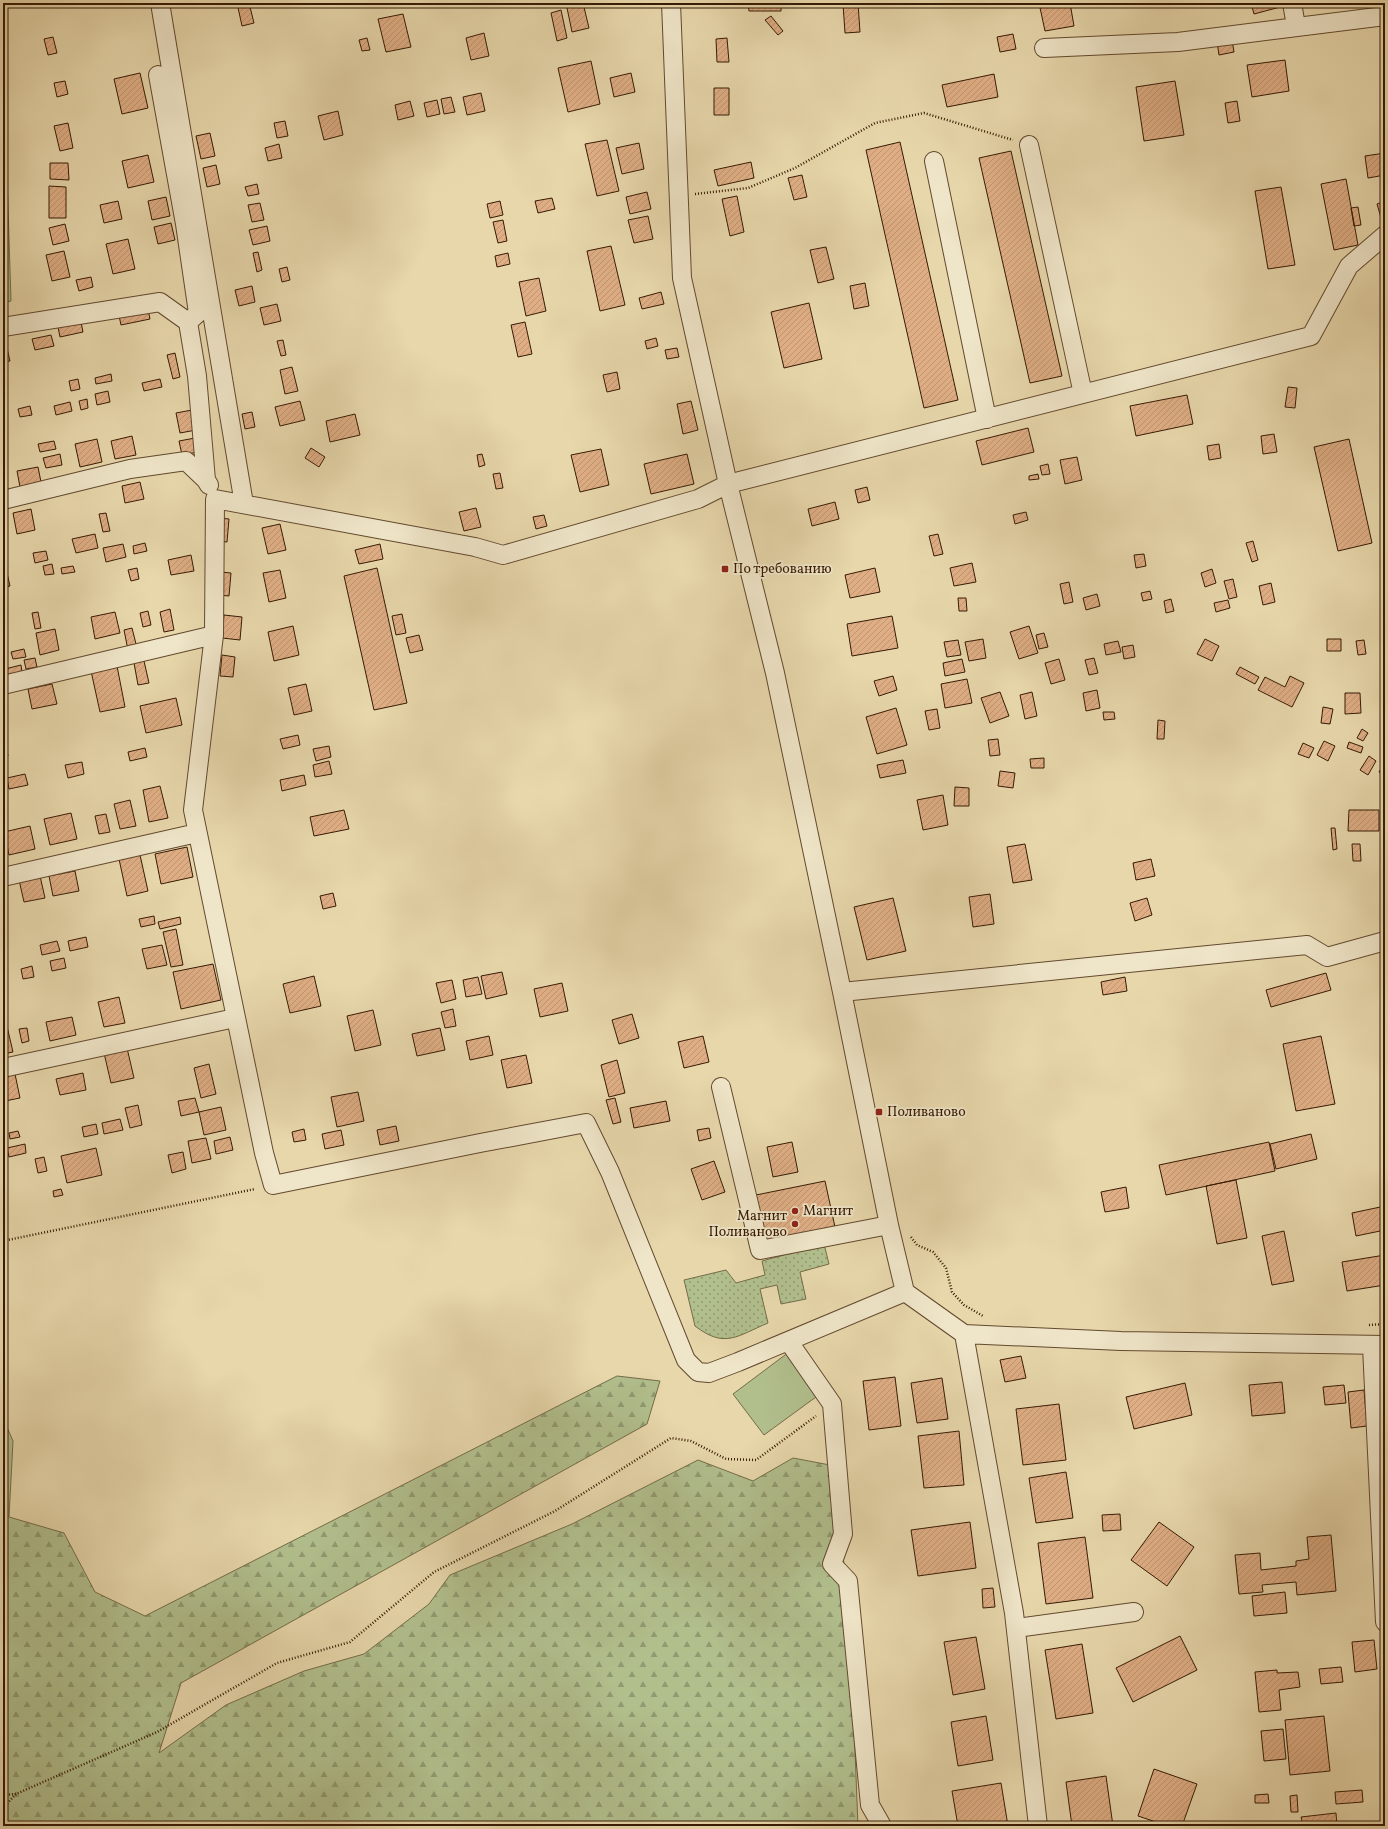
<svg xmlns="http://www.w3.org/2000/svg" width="1388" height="1829" viewBox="0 0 1388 1829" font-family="Vollkorn,serif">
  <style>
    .forest { fill: url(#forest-firs); stroke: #746c48 }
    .park { fill: url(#park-dots); stroke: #746c48 }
    .pitch { fill: #b1bf8d; stroke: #746c48 }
    .building { fill: url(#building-hatch); stroke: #371a04 }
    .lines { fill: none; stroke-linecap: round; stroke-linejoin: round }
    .minor-casing { stroke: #63492e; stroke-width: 20 }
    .path { stroke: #371a04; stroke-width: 2.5; stroke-dasharray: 1 2; stroke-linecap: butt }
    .minor { stroke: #efe5c8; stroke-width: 18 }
    .poi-dot { fill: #8f2418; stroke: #efe5c8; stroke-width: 1.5 }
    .labels { text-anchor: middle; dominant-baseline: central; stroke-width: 3.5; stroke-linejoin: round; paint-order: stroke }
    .poi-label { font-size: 14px; fill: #371a04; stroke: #efe5c8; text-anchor: start }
  </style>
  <defs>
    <pattern id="forest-firs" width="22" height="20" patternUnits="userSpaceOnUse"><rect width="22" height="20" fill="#b1bf8d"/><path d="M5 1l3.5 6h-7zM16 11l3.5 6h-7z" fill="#919a71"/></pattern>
    <pattern id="park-dots" width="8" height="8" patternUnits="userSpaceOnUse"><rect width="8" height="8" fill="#b1bf8d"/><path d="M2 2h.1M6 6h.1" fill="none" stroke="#919a71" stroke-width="1.8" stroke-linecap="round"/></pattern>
    <pattern id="building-hatch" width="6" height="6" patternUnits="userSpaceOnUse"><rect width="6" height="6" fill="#dfae85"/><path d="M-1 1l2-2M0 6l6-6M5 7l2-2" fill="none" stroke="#c09571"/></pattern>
  </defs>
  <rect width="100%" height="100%" fill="#e7d7ab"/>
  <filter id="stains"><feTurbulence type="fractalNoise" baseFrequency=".005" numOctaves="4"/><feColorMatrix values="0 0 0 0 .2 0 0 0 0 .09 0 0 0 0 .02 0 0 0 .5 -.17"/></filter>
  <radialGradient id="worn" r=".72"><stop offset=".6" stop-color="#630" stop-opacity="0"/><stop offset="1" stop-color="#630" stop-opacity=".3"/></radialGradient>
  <path class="forest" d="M3 52 11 301 3 303Z
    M617 1376 660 1381 647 1424 181 1683 159 1753 226 1705 304 1671 364 1654 429 1604 450 1575 572 1524 698 1460 753 1481 793 1458 830 1465 849 1599 858 1826H3V1418L13 1441 9 1517 64 1533 95 1592 145 1616Z"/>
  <path class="park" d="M824 1244 829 1264 800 1272 806 1299 781 1304 777 1285 760 1289 768 1323C737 1336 725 1349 695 1326L684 1280 726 1270 736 1283 765 1275 762 1261Z"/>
  <path class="pitch" d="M789 1352 820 1394 764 1435 733 1394Z"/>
  <path class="building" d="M237 3H249L254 23 242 26Z
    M566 3H583L589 28 572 32Z
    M748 3H781V11H749Z
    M858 3 860 32 845 33 843 4Z
    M1039 3H1070L1074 26 1045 31Z
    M1251 3H1283L1284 6 1254 14Z
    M561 10 567 38 557 41 551 13Z
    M403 14 411 47 386 52 378 19Z
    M771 16 783 31 778 35 765 20Z
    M484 33 489 56 471 60 466 38Z
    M1013 34 1016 49 1000 52 997 37Z
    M53 37 57 53 48 55 44 39Z
    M367 38 370 50 362 51 359 40Z
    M727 38 729 62H717L716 39Z
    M1232 40 1234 52 1219 55 1217 42Z
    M1285 60 1289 91 1252 97 1247 65Z
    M591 61 600 104 568 112 558 68Z
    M140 73 148 108 122 114 114 79Z
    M631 73 635 92 614 97 610 78Z
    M994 74 998 97 947 107 942 85Z
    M65 81 68 94 57 97 54 83Z
    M1175 81 1184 135 1144 141 1136 87Z
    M714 88H729V115H714Z
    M481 93 485 111 467 115 463 97Z
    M451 97 455 112 444 114 441 99Z
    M437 100 440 114 427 117 424 103Z
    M410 101 414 116 398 120 395 105Z
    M1237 101 1240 121 1228 123 1225 103Z
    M338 111 343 135 324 140 318 116Z
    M285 121 288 136 277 138 274 123Z
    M68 123 73 148 60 151 54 126Z
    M210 133 215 156 201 159 196 136Z
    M607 140 619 191 597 196 585 144Z
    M900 142 958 400 924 408 866 150Z
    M639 143 644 169 622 174 616 148Z
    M279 144 282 158 268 161 265 148Z
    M1011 151 1062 376 1030 383 979 158Z
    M1385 153V175L1368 178 1365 156Z
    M148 155 154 182 128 188 122 161Z
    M751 162 754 178 718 186 714 170Z
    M50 163H68L69 180 50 179Z
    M216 165 220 184 207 187 203 168Z
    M802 175 807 197 794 200 788 178Z
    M1346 179 1358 245 1334 250 1321 184Z
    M257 184 259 194 248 196 245 187Z
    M49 186 66 187V218H49Z
    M1281 187 1295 265 1268 269 1255 191Z
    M647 192 651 209 630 214 626 197Z
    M737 196 744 232 730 236 722 199Z
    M166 197 170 216 152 220 148 201Z
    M552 198 555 209 538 213 535 201Z
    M118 201 122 219 104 223 100 205Z
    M500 201 503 215 490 218 487 204Z
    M1385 201V227L1384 228 1377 204Z
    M260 203 264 220 252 222 248 205Z
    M1358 207 1361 225 1354 226 1351 208Z
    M648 216 653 239 634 243 628 220Z
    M503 220 507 241 498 243 493 222Z
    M171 223 175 240 158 244 154 227Z
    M65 224 69 241 53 245 49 228Z
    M267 226 270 241 253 245 249 230Z
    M128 239 135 269 113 274 106 244Z
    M611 246 625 305 600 311 587 251Z
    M826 247 834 279 818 283 810 250Z
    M64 251 70 277 52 281 46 255Z
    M258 252 262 270 257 272 253 253Z
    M508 253 510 264 497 267 495 256Z
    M287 267 290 280 282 282 279 269Z
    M91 277 93 287 79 291 76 280Z
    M539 278 546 311 526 316 519 282Z
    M865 283 869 306 854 309 850 286Z
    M252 286 255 302 239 306 235 290Z
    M661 292 664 304 642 309 639 298Z
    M809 303 822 359 784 368 771 312Z
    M277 304 281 321 264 325 260 308Z
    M147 305 150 319 121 325 118 311Z
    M80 317 83 332 60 337 57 322Z
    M525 322 532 354 518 357 511 325Z
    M51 335 54 346 35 350 32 339Z
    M656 338 658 346 647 349 645 341Z
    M3 340H5L10 361 3 362Z
    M283 340 286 355 281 356 277 341Z
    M677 348 679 357 667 359 665 350Z
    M175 353 180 377 173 379 167 355Z
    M292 367 298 391 285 394 280 370Z
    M617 372 620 389 607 392 603 375Z
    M111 374 112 381 96 384 95 378Z
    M78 379 80 389 71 391 69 381Z
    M160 379 162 387 144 391 142 383Z
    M1288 387 1297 388 1295 408 1285 407Z
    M108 391 110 402 97 405 95 394Z
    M1187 395 1193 424 1136 436 1130 406Z
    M87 399 88 408 81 410 79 401Z
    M300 401 305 420 280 426 275 407Z
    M691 401 698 430 683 434 677 404Z
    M70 402 72 411 56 415 54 406Z
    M30 406 32 415 20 417 18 409Z
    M192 410 196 430 180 433 176 413Z
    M252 412 255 427 245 429 242 414Z
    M5 413 7 423 3 424V414Z
    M355 414 360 435 330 442 326 421Z
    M1028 428 1034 452 982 465 976 441Z
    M1274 434 1277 452 1263 454 1261 436Z
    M132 436 136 455 115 459 111 441Z
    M195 438 198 452 182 455 179 441Z
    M97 439 102 462 80 467 75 444Z
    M1349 439 1372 543 1338 551 1314 447Z
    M54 441 56 449 40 452 38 444Z
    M1219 444 1221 458 1209 460 1207 446Z
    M311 448 325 457 319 467 305 458Z
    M601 449 609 485 580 492 571 455Z
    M60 454 62 465 46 468 43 458Z
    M482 454 485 465 479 467 477 455Z
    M687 454 694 484 651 494 644 464Z
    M1077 457 1082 480 1065 484 1060 460Z
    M1048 464 1050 474 1042 475 1040 466Z
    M38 467 41 482 20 487 17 471Z
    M500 473 503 488 496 489 493 474Z
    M1038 474 1039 479 1029 480V476Z
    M140 482 144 499 125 503 122 486Z
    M867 487 870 500 858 503 855 490Z
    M835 502 839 519 812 526 808 509Z
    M476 508 481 527 464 531 459 512Z
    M31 509 35 530 17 534 13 513Z
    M1026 512 1028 520 1015 524 1013 515Z
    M106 513 110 531 103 532 99 514Z
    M544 515 547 526 536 529 533 517Z
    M219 518 229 519 227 542 217 541Z
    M280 524 286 550 268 554 262 528Z
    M95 534 98 548 76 553 72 539Z
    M938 534 943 554 934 556 929 536Z
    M1253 541 1258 560 1252 562 1246 543Z
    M145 543 147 551 134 554 133 546Z
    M123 544 126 557 106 562 103 548Z
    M380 544 383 559 359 564 355 550Z
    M46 551 48 560 35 563 33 553Z
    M1144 554 1146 566 1136 568 1134 555Z
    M191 555 194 571 171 575 168 560Z
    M972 563 976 582 954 586 950 568Z
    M52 564 54 574 45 575 43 566Z
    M73 566 75 572 62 574 61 568Z
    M137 568 139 579 131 581 128 570Z
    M377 568 407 703 374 710 344 576Z
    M875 568 880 592 850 598 845 575Z
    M1212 569 1216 583 1205 587 1201 573Z
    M280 570 286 598 269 602 263 573Z
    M221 572 231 573 229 596 219 595Z
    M7 573 10 586 3 588V574Z
    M1233 579 1237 597 1229 599 1224 581Z
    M1069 582 1073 602 1064 604 1060 584Z
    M1271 583 1275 602 1263 605 1259 586Z
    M1150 591 1152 599 1143 601 1141 593Z
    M1097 594 1100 606 1086 610 1083 598Z
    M958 598H966L967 611H959Z
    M1171 599 1174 611 1166 613 1164 601Z
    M1228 600 1230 608 1216 612 1214 603Z
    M170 609 174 630 164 632 160 612Z
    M148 611 151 625 143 627 140 613Z
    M38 612 41 628 35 629 32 613Z
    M115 612 120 633 95 639 91 617Z
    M402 614 406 633 396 635 392 616Z
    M224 615 242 617 240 640 222 638Z
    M892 616 898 648 852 656 847 624Z
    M293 626 299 655 274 661 268 632Z
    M1029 626 1038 653 1019 659 1010 632Z
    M132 628 137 648 128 650 124 630Z
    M55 629 59 650 40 655 36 633Z
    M1044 633 1048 647 1039 649 1036 635Z
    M419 635 423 650 410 653 406 638Z
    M983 639 986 658 969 661 965 642Z
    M1205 639 1219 646 1212 661 1197 654Z
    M1327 639H1341V651H1327Z
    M958 640 961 655 947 657 944 642Z
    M1364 640 1366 654 1358 655 1356 641Z
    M1118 641 1121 652 1106 655 1104 644Z
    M1133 645 1135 657 1124 659 1122 647Z
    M24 649 26 657 13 659 11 652Z
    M222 655 235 657 233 677 220 676Z
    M35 658 37 667 26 669 24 660Z
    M1094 658 1098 673 1089 675 1085 660Z
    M962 659 965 672 945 676 943 663Z
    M1059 659 1065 680 1051 684 1045 663Z
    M144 661 149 683 138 685 134 663Z
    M21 665 22 672 6 675 5 669Z
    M117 666 125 707 100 712 91 671Z
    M1240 667 1259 677 1255 684 1236 674Z
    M893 676 897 690 879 696 874 681Z
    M1290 676 1304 683 1292 707 1258 690 1265 677 1285 687Z
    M967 679 972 703 945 708 941 684Z
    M52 684 57 704 32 709 28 689Z
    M306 684 312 711 294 715 288 688Z
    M1097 690 1100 708 1086 711 1083 693Z
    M1000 692 1009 716 990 723 981 698Z
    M1032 692 1037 716 1025 719 1020 695Z
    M1345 693H1360L1361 713 1345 714Z
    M176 698 182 725 146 733 140 706Z
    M1323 707 1333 709 1330 724 1321 723Z
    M896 708 907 745 877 754 866 717Z
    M937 709 940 728 929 730 925 711Z
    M1103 712H1114L1115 719 1104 720Z
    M1158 720 1165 721 1164 739H1157Z
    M1362 729 1368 733 1363 741 1357 738Z
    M298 735 300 745 283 749 280 739Z
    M998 739 1000 755 990 756 988 740Z
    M1324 741 1335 746 1328 761 1317 755Z
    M5 742 8 756 3 757V743Z
    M1349 742 1363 747 1361 753 1347 748Z
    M1303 743 1314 748 1309 758 1298 754Z
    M329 746 331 757 316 761 313 749Z
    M145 748 147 757 130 761 128 752Z
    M1369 756 1376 761 1368 775 1360 770Z
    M1044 758V768H1031L1030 759Z
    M903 760 906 773 880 778 877 765Z
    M329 761 332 774 315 777 313 765Z
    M82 762 84 774 68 778 65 765Z
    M1385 762V776L1379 772Z
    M1000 771 1015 773 1013 788 998 786Z
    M25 774 28 785 9 789 7 778Z
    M304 775 306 785 282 791 280 780Z
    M160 786 168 818 149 822 143 790Z
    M955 787 969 788V806H954Z
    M943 795 948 825 923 830 917 800Z
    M130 800 136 826 120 829 114 804Z
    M344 810 349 829 314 836 310 817Z
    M1349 810H1379V831H1348Z
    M71 813 77 839 50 845 44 819Z
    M106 814 110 832 99 834 95 816Z
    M30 826 35 849 9 855 4 832Z
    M1331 828H1335L1337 849 1333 850Z
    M1025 844 1032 880 1013 883 1007 847Z
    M1352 844H1360L1361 861H1353Z
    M187 847 193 877 161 884 155 854Z
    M140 855 148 891 127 896 119 859Z
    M1151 859 1155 876 1136 880 1133 863Z
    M75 871 79 891 53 896 49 876Z
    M40 876 45 898 24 902 19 880Z
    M333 893 336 906 323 909 320 896Z
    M990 894 994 924 973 927 969 897Z
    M893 898 906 951 867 960 854 907Z
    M1147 898 1152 915 1135 921 1130 903Z
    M154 916 155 924 141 927 139 919Z
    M180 917 181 924 160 929 158 922Z
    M176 929 183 965 171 967 163 932Z
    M86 937 88 947 70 951 68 941Z
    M57 941 60 951 42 955 40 945Z
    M162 945 167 965 147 969 142 949Z
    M64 958 66 968 52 971 50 961Z
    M213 964 221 1000 181 1009 173 972Z
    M32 966 34 977 23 979 21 969Z
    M502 972 507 994 486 999 481 976Z
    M1326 973 1331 990 1271 1007 1266 990Z
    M314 976 321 1006 290 1013 283 984Z
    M478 977 482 994 466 997 463 980Z
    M1125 977 1127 991 1103 995 1101 982Z
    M452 980 456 999 441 1003 436 983Z
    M562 983 568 1011 540 1017 534 989Z
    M119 997 125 1023 104 1027 98 1002Z
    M453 1009 456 1026 445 1028 441 1012Z
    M373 1010 381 1045 355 1051 347 1016Z
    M632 1014 639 1038 619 1044 612 1020Z
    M72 1017 76 1035 50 1041 46 1022Z
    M3 1022H6L13 1052 3 1054Z
    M27 1028 29 1041 22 1043 19 1029Z
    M440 1028 445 1050 417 1056 412 1034Z
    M489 1036 493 1055 470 1060 466 1041Z
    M703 1036 709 1062 684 1068 678 1042Z
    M1321 1036 1335 1104 1296 1111 1283 1044Z
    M127 1048 134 1078 111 1083 104 1053Z
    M526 1055 532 1083 507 1088 501 1060Z
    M617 1060 625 1093 609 1097 601 1065Z
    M209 1064 216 1094 201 1098 194 1068Z
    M83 1073 86 1090 60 1095 56 1079Z
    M15 1074 20 1098 5 1101 3 1077Z
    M358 1092 364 1121 337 1127 331 1097Z
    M195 1098 199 1112 181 1116 178 1101Z
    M615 1098 621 1122 613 1124 606 1100Z
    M666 1101 670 1121 634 1128 630 1108Z
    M138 1105 142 1125 130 1128 125 1108Z
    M221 1107 226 1130 204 1135 199 1112Z
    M120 1119 123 1130 104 1134 102 1123Z
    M96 1124 98 1134 84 1137 82 1127Z
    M396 1126 399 1141 380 1145 377 1130Z
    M709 1128 711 1138 699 1141 697 1130Z
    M304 1129 306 1140 294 1142 292 1132Z
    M341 1130 344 1145 325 1149 322 1134Z
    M18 1131 20 1137 10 1139 9 1133Z
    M1311 1134 1317 1159 1276 1169 1270 1144Z
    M230 1137 233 1150 216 1154 214 1141Z
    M206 1138 211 1159 192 1163 188 1141Z
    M792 1142 798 1172 773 1177 767 1147Z
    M1269 1142 1275 1171 1166 1195 1159 1165Z
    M25 1144 26 1153 9 1157 7 1148Z
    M96 1148 102 1175 67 1183 61 1156Z
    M183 1152 186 1169 172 1173 168 1155Z
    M44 1157 47 1171 38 1173 35 1159Z
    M714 1161 725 1192 702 1200 691 1169Z
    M1236 1180 1247 1238 1217 1244 1206 1186Z
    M825 1181 835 1227 765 1241 756 1195Z
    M1126 1187 1129 1208 1105 1212 1101 1192Z
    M61 1189 63 1195 54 1197 53 1191Z
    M1385 1206V1230L1356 1236 1352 1213Z
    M1284 1231 1294 1281 1272 1285 1262 1236Z
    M1385 1255V1285L1347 1291 1342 1262Z
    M1021 1356 1026 1378 1005 1382 1000 1360Z
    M895 1377 901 1426 869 1430 863 1381Z
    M942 1378 948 1419 917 1423 911 1383Z
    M1282 1382 1285 1413 1252 1416 1249 1385Z
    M1185 1383 1192 1415 1134 1429 1126 1397Z
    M1344 1385 1346 1403 1325 1405 1323 1387Z
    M1364 1390 1367 1426 1351 1428 1348 1392Z
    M1059 1404 1066 1460 1023 1465 1016 1409Z
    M959 1431 964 1485 924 1488 918 1436Z
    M1066 1472 1073 1518 1036 1523 1029 1478Z
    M1120 1514 1121 1530 1103 1531 1102 1515Z
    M970 1522 976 1568 918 1576 911 1530Z
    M1159 1522 1194 1547 1167 1586 1131 1560Z
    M1331 1535 1336 1591 1297 1595 1296 1582 1262 1585 1263 1592 1239 1594 1235 1555 1260 1553 1261 1570 1296 1566V1561L1309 1559 1307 1537Z
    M1085 1537 1093 1598 1046 1604 1038 1543Z
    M993 1588 995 1607 983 1608 982 1589Z
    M1285 1592 1287 1613 1254 1616 1252 1596Z
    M1180 1636 1197 1670 1133 1702 1116 1668Z
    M976 1637 985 1689 953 1695 944 1642Z
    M1374 1640 1377 1669 1355 1672 1352 1642Z
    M1082 1644 1093 1713 1056 1719 1045 1650Z
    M1341 1667 1343 1682 1321 1684 1319 1669Z
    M1277 1670V1673L1298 1672 1300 1687 1279 1690 1281 1710 1259 1712 1255 1672Z
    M986 1716 993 1760 958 1766 951 1722Z
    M1324 1716 1330 1771 1290 1775 1285 1720Z
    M1283 1729 1286 1759 1264 1761 1261 1731Z
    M1154 1769 1197 1784 1182 1826H1168L1138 1816Z
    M1106 1776 1113 1826H1072L1066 1782Z
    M1001 1783 1008 1826H958L952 1791Z
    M1362 1790 1363 1802 1336 1804 1335 1792Z
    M1268 1794 1269 1803H1255V1795Z
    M1297 1795 1298 1812H1291L1290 1796Z
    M1336 1813 1337 1826H1303L1301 1817Z"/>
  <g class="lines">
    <g class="minor-casing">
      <path id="minor" d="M160 3 244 504
        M671 3 682 278 728 484 775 673 842 992 889 1225 905 1292 964 1334 1121 1341 1385 1345
        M1292 3 1296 26
        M1044 48 1178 42 1385 16
        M158 75 185 224 198 313 188 322
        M1029 145 1083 394
        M934 161 987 419
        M3 327 160 302 188 322 197 376 206 480
        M3 500 130 469 186 461 206 480 209 485
        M3 685 214 635
        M3 877 197 833
        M842 992 1307 945 1327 957 1385 941
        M3 1068 235 1018
        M721 1087 760 1250 889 1225
        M905 1292 738 1362 709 1373 698 1372 686 1360 610 1172 586 1123 480 1143 273 1185 264 1153 193 810 214 635 215 499 475 547 503 555 698 499 728 484 1311 336 1349 266 1385 235
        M964 1334 1014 1613 1038 1826
        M789 1342 832 1404 843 1534 832 1564 848 1581 870 1805 882 1826
        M1372 1346 1385 1622
        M1016 1628 1134 1612"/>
    </g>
    <path class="path" d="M695 194 748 188 795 168 875 123 924 113 1013 140
      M911 1237 917 1245 933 1252 946 1268 952 1292 964 1305 983 1316
      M3 1241 255 1189
      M1369 1325 1385 1324
      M3 1795 16 1794
      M3 1808 16 1794 157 1732 277 1663 350 1642 434 1572 555 1511 671 1438 691 1441 726 1459 756 1460 816 1416"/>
    <use href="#minor" class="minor"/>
  </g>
  <g class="poi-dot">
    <rect x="721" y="565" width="8" height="8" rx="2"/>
    <rect x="875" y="1108" width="8" height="8" rx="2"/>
    <circle cx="795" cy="1211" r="4"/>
    <circle cx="795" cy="1224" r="4"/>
  </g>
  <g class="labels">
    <g class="poi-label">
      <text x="733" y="569">По требованию</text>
      <text x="887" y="1112">Поливаново</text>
      <text x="803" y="1211">Магнит</text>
      <text x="787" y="1216" text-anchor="end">Магнит<tspan x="787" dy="16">Поливаново</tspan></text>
    </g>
  </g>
  <rect width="1388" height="1829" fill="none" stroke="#e7d7ab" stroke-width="16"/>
  <rect x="4" y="4" width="1380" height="1821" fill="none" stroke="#371a04" stroke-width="2"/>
  <rect x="8" y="8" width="1372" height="1813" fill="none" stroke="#371a04"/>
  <rect width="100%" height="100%" filter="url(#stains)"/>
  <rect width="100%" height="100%" fill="url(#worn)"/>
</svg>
